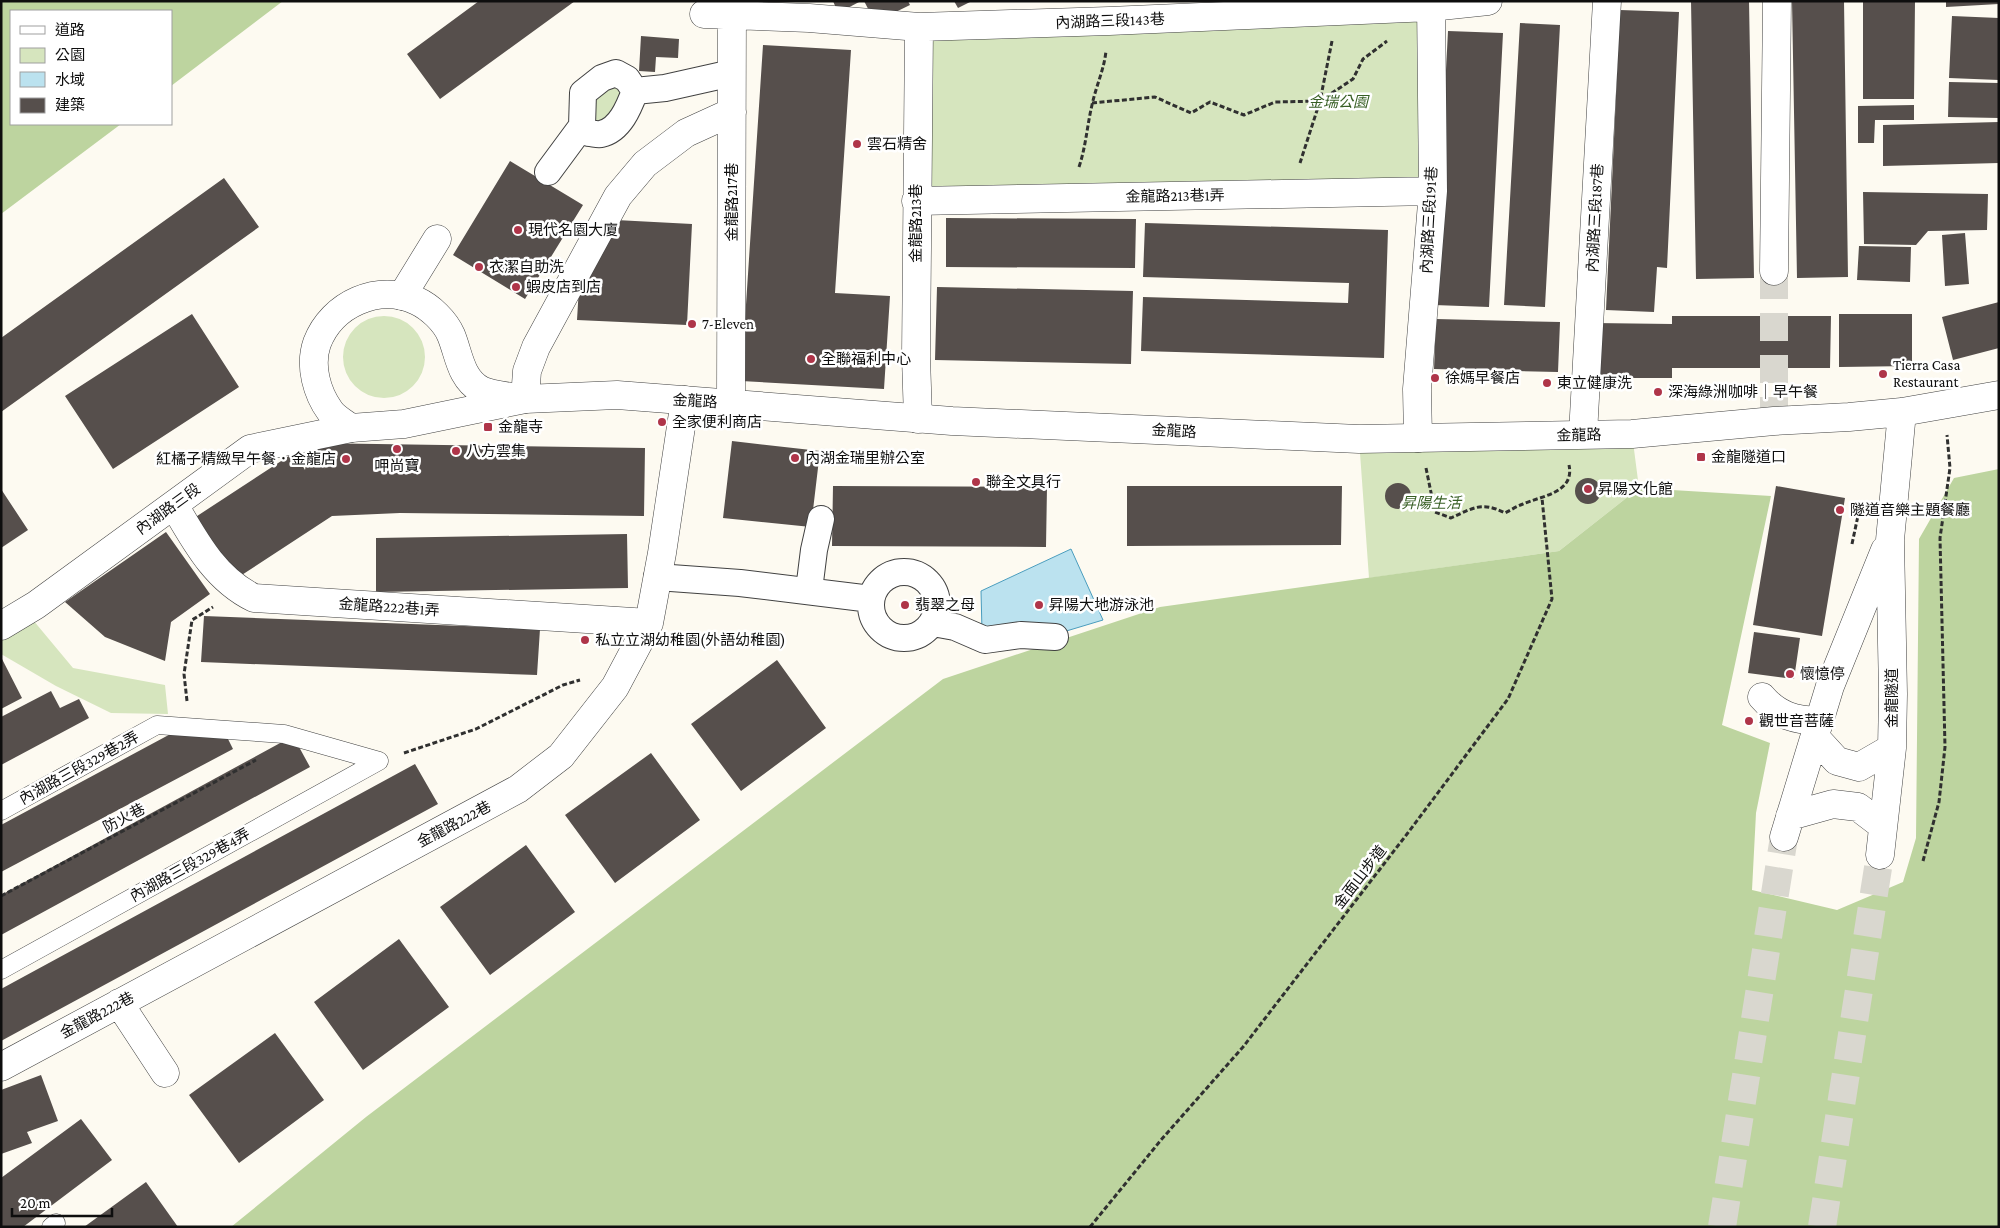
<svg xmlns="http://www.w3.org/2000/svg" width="2000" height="1228" viewBox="0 0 2000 1228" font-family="'Crimson Pro','Noto Sans TC',serif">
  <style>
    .green { fill: #d6e5be }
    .forest { fill: #bdd49f }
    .water { fill: #bbe2ef; stroke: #4a9dbe }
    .building { fill: #564f4c }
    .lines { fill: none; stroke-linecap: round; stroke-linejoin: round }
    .minor-tunnel { stroke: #d9d7cf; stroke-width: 28; stroke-dasharray: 28 14; stroke-linecap: butt }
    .tertiary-tunnel { stroke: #d9d7cf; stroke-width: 28; stroke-dasharray: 28 14; stroke-linecap: butt }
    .service-casing { stroke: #414141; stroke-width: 19 }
    .pedestrian-casing { stroke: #414141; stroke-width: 28 }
    .minor-casing { stroke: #414141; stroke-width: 29 }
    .tertiary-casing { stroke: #414141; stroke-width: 29 }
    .path { stroke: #303030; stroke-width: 3; stroke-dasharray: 5 2.5; stroke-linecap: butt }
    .service { stroke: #fff; stroke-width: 18 }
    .pedestrian { stroke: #fff; stroke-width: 26 }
    .minor { stroke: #fff; stroke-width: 28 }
    .tertiary { stroke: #fff; stroke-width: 28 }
    .poi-dot { fill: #af3549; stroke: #fff; stroke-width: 2 }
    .labels { text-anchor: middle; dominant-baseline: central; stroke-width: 5; stroke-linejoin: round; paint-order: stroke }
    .street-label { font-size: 15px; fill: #0e0e0e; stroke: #fff }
    .park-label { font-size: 15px; font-style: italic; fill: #385f25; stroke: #fff }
    .poi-label { font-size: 15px; fill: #0e0e0e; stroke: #fff; text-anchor: start }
  </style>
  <rect width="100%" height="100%" fill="#fdfaf1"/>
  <path class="green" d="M1431 7 1433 191 916 201 919 27Z
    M610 80 628 96 604 125 590 122 588 98Z
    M343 357a41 41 0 1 1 82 0a41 41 0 1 1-82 0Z
    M1632 434 1639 488 1559 551 1369 578 1359 439Z
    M33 620 73 668 165 685 168 714 111 713 56 686 1 654V639Z"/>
  <path class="forest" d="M1 1H283L171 86V11H11V124H121L1 214Z
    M1999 469V1227H231L366 1117 943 679 1160 607 1559 551 1639 488 1771 496 1722 725 1770 743 1756 813 1752 890 1837 910 1903 882 1916 838 1919 539 1954 478Z"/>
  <path class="water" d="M1071 549 1103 620 1063 632 982 631 981 591Z"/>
  <path class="building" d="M479 1H575L440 99 407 54Z
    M833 1H861L838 13Z
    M864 1H908L910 5 875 22Z
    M954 1H972L958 8Z
    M1691 1H1749L1754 278 1696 279Z
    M1792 1H1844L1848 277 1797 278Z
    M1863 1H1915L1914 99H1863Z
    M1946 1H1999V4L1946 7Z
    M1620 10 1679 12 1667 268 1657 267 1654 312 1606 310Z
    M1952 16 1999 18V80L1949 78Z
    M1520 23 1560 25 1545 307 1504 305Z
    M1448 31 1503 33 1489 307 1434 305Z
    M641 36 679 39 678 58 656 57 655 72 639 71Z
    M763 45 851 50 835 293 890 296 884 389 741 381Z
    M1949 82 1999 83V118L1948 117Z
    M1914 105V120H1875L1874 143H1858V106Z
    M1999 122V163L1883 166V125Z
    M510 161 583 205 525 299 453 255Z
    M224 178 259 227 1 412V338Z
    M1863 192 1988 194 1987 230 1928 231 1916 245 1864 244Z
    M946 218 1136 219 1135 268 946 267Z
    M597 219 692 224 687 325 577 320 581 254Z
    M1145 223 1388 230 1384 358 1141 351 1143 297 1348 303 1349 283 1143 277Z
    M1965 233 1969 284 1945 286 1942 235Z
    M1859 246 1911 247 1910 282 1857 280Z
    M937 287 1133 291 1131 364 935 360Z
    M1999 302V348L1953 360 1942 317Z
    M192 314 239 387 113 469 65 396Z
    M1839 314H1912V366L1839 367Z
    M1672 316H1831L1830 368H1672V378H1594V323L1672 324Z
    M1436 319 1560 322 1558 372 1434 369Z
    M732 441 820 451 811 527 723 518Z
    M310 443 645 448 644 516 400 513 332 516 231 582 191 520 295 452 305 470Z
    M1575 491a13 13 0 1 1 26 0a13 13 0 1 1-26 0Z
    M1385 496a13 13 0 1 1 26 0a13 13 0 1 1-26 0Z
    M833 486 1047 487 1046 547 832 546Z
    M1127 486H1342L1341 545 1127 546Z
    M1776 486 1845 498 1822 636 1753 625Z
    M1 489 28 530 1 548Z
    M166 532 210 594 171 622 165 661 105 637 65 602Z
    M627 534 628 588 376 592V538Z
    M204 616 540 629 537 675 201 662Z
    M1754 632 1800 638 1794 679 1748 673Z
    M1 657 22 698 1 709Z
    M777 660 826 728 741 791 691 724Z
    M51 691 60 708 79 699 89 718 1 765V717Z
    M191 723 221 725 233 749 1 872V825Z
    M293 736 310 767 1 935V895Z
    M651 753 700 820 615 883 565 815Z
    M415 764 438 804 1 1041V989Z
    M526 845 575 912 490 975 440 907Z
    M399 939 449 1007 363 1070 314 1002Z
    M275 1033 324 1100 239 1163 189 1095Z
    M41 1075 58 1121 27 1132 32 1143 1 1154V1090Z
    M81 1119 112 1160 23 1227H1V1178Z
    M146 1182 178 1227H84Z"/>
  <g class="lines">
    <path class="minor-tunnel" d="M1774 271V421"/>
    <path class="tertiary-tunnel" d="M1722 1227 1784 837
      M1822 1227 1880 855"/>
    <g class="service-casing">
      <path id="service" d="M1 811 157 725 284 734 379 761
        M1 970 379 761
        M51 1227 56 1223"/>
    </g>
    <g class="pedestrian-casing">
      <path id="pedestrian" d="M616 73 627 79 635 91C629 107 620 130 601 134 598 135 593 133 589 133L582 126 583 93 602 78Z
        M635 91 665 88 732 73
        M548 172 582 126
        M871 605a33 33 0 1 1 66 0a33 33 0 1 1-66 0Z
        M657 577 740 583 871 599
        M809 590 814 550 821 519
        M933 623 955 627 985 640 1021 635 1055 637"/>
    </g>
    <g class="minor-casing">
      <path id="minor" d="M704 14 809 18 919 27 1109 21 1431 7 1488 1
        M916 201 1433 191
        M1774 271 1777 1
        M402 296 437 239
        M525 399 527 371 536 347 618 196 645 164 686 133 732 112
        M731 403 732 1
        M918 419 916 357 919 27
        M1583 434 1607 1
        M1418 438 1417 389 1433 191 1431 1
        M174 505C195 541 215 579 254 598L649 623
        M1 626 36 605 250 449 351 428
        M1762 697C1778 716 1795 720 1820 721
        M119 1003 165 1073
        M1 1067 518 789 561 756 615 687 649 623 662 553 685 400"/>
    </g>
    <g class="tertiary-casing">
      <path id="tertiary" d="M525 399C514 397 490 395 481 390 460 378 459 354 451 335 445 321 430 307 417 301 378 283 332 304 317 343 309 366 317 393 330 411 335 418 344 423 351 428L404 424 525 399 617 395 952 421 1359 439 1632 434 1774 421 1849 417 1902 412 1999 395
        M1815 737 1837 761 1859 767 1892 748
        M1790 816 1833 804 1858 807 1883 826
        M1784 837 1830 686 1885 550
        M1880 855 1892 748 1893 694 1890 540 1902 412"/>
    </g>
    <path class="path" d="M1332 41 1320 101 1353 79 1363 59 1387 41
      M1092 103 1155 97 1191 113 1210 102 1244 115 1275 102 1320 101 1300 163
      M1079 167C1086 146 1087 126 1092 105 1096 86 1104 70 1106 51
      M1426 468 1435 512 1451 518C1473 508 1482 501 1505 513 1511 510 1517 506 1523 504 1541 496 1575 493 1569 465
      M1852 544 1859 511
      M187 701 184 674 192 620 213 607
      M404 753 476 729 563 685 580 680
      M1923 861 1939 802 1945 747 1940 538 1950 468 1947 435
      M1 896 256 760
      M1090 1227 1161 1140 1243 1047 1407 834 1508 699 1552 599 1542 498"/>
    <use href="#service" class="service"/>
    <use href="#pedestrian" class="pedestrian"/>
    <use href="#minor" class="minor"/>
    <use href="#tertiary" class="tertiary"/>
  </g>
  <g class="poi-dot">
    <circle cx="857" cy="144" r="5"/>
    <circle cx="518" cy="230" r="5"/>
    <circle cx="479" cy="267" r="5"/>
    <circle cx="516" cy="287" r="5"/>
    <circle cx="692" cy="324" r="5"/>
    <circle cx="811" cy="359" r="5"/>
    <circle cx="1883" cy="374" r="5"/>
    <circle cx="1435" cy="378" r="5"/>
    <circle cx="1547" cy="383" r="5"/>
    <circle cx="1658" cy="392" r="5"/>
    <circle cx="662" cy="422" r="5"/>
    <rect x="483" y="422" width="10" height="10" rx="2.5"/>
    <circle cx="397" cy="449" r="5"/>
    <circle cx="456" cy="451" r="5"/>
    <rect x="1696" y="452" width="10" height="10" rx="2.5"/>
    <circle cx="795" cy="458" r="5"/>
    <circle cx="346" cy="459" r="5"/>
    <circle cx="976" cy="482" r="5"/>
    <circle cx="1588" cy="489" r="5"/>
    <circle cx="1840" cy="510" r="5"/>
    <circle cx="905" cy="605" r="5"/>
    <circle cx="1039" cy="605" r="5"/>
    <circle cx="585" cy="640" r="5"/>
    <circle cx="1790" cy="674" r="5"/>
    <circle cx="1749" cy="721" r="5"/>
  </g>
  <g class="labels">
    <g class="street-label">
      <text transform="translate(1110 21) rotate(-2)">內湖路三段143巷</text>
      <text transform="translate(1175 196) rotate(-1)">金龍路213巷1弄</text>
      <text transform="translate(732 202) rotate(-90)">金龍路217巷</text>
      <text transform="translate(1595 218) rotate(-87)">內湖路三段187巷</text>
      <text transform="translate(1429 220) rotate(-87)">內湖路三段191巷</text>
      <text transform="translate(916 223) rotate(-90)">金龍路213巷</text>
      <text transform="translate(695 401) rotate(3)">金龍路</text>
      <text transform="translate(1174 431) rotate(3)">金龍路</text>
      <text transform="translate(1579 435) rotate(-1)">金龍路</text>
      <text transform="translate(168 509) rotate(-36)">內湖路三段</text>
      <text transform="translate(389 607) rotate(4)">金龍路222巷1弄</text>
      <text transform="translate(1892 698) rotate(-90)">金龍隧道</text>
      <text transform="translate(79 768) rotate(-29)">內湖路三段329巷2弄</text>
      <text transform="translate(124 818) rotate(-28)">防火巷</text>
      <text transform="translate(454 824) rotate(-28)">金龍路222巷</text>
      <text transform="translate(190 865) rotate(-29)">內湖路三段329巷4弄</text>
      <text transform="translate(1360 877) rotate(-52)">金面山步道</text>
      <text transform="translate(97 1015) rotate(-28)">金龍路222巷</text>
    </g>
    <g class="park-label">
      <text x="1338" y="102">金瑞公園</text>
      <text x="1431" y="503">昇陽生活</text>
    </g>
    <g class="poi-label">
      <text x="867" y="144">雲石精舍</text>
      <text x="528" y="230">現代名園大廈</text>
      <text x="489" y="267">衣潔自助洗</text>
      <text x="526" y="287">蝦皮店到店</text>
      <text x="702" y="324">7-Eleven</text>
      <text x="821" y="359">全聯福利中心</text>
      <text x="1893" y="365">Tierra Casa<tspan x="1893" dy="17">Restaurant</tspan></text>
      <text x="1445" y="378">徐媽早餐店</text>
      <text x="1557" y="383">東立健康洗</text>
      <text x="1668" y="392">深海綠洲咖啡｜早午餐</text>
      <text x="672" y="422">全家便利商店</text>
      <text x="498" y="427">金龍寺</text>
      <text x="466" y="451">八方雲集</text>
      <text x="1711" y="457">金龍隧道口</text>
      <text x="805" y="458">內湖金瑞里辦公室</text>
      <text x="336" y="459" text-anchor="end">紅橘子精緻早午餐．金龍店</text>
      <text x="397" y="466" text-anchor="middle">呷尚寶</text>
      <text x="986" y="482">聯全文具行</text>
      <text x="1598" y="489">昇陽文化館</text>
      <text x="1850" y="510">隧道音樂主題餐廳</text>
      <text x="915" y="605">翡翠之母</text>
      <text x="1049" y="605">昇陽大地游泳池</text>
      <text x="595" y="640">私立立湖幼稚園(外語幼稚園)</text>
      <text x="1800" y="674">懷憶停</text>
      <text x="1759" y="721">觀世音菩薩</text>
    </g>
  </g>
  <rect width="2000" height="1228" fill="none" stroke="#0e0e0e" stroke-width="5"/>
  <rect x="10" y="10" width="162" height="115" fill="#ffffff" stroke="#9f9f9f"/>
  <rect x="20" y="26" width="25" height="8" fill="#ffffff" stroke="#9f9f9f"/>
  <text x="55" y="35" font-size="15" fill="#0e0e0e">道路</text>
  <rect x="20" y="48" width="25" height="15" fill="#d6e5be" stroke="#9f9f9f"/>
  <text x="55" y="60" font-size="15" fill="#0e0e0e">公園</text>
  <rect x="20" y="72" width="25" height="15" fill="#bbe2ef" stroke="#9f9f9f"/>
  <text x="55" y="85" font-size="15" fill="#0e0e0e">水域</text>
  <rect x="20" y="98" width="25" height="15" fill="#564f4c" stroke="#9f9f9f"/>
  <text x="55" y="110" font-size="15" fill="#0e0e0e">建築</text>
  <path d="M12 1208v8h100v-8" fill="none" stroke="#0e0e0e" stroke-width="2.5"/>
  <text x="20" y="1208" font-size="15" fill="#0e0e0e" stroke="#ffffff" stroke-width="4" paint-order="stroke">20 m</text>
</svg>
